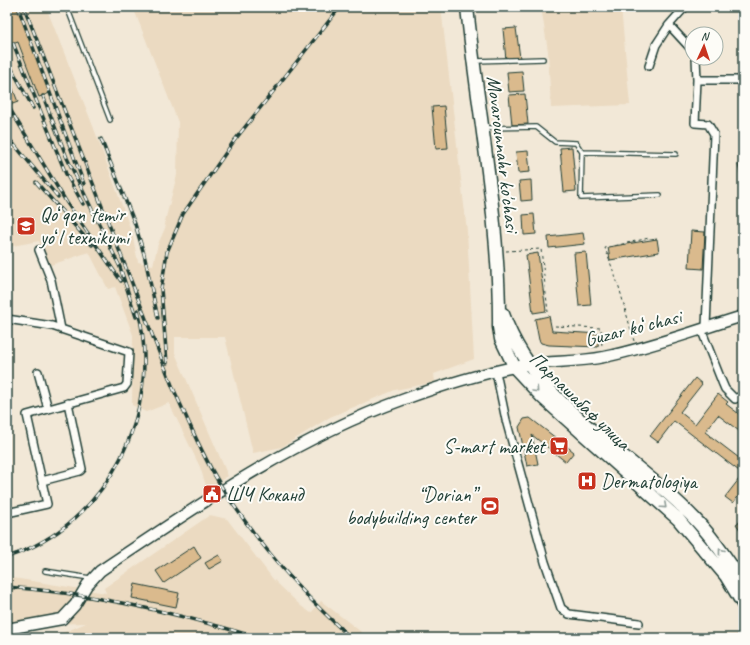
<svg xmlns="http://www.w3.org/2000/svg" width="750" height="645" viewBox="0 0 750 645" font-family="Caveat,sans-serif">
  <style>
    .built { fill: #ebdac1 }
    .building { fill: #daba8d; stroke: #1f3d34 }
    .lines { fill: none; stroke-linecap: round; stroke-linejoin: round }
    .service-casing { stroke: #1f3d34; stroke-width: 6 }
    .minor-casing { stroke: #1f3d34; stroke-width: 10 }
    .secondary-casing { stroke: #1f3d34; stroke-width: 13 }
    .trunk-casing { stroke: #1f3d34; stroke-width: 15 }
    .path { stroke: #1f3d34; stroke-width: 1; stroke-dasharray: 3 3; stroke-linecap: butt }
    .service { stroke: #fdfcf7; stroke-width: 3.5 }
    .minor { stroke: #fdfcf7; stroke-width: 7 }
    .secondary { stroke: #fdfcf7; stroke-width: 10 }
    .trunk { stroke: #fdfcf7; stroke-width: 12 }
    .rail-casing { stroke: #1f3d34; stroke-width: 3.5 }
    .rail { stroke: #fdfcf7; stroke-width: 2; stroke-dasharray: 6; stroke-linecap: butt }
    .oneway { stroke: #8e9c96 }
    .labels { text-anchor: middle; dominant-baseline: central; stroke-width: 4; stroke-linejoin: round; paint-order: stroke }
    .street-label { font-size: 20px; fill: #1f3d34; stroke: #fdfcf7 }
    .poi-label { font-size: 20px; fill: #1f3d34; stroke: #fdfcf7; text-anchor: start }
  </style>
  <rect width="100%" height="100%" fill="#f2e8d7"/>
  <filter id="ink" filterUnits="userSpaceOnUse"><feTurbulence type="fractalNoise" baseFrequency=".025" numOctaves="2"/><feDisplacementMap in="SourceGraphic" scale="8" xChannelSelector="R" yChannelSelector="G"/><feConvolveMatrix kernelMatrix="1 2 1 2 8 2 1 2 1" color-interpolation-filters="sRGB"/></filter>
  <g filter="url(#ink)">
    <path class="built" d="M7 7H46L93 126 132 233 138 262 153 265 158 244 166 226 164 225 177 175 178 122 133 7H441L467 231 474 359 434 374 435 382 395 390 330 417 282 447 253 453 225 337H175V353L228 476 207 489 200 467 169 403 146 412 132 405 133 335 115 287 108 289 89 252 51 265 39 241 7 247Z
      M541 7H621L630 105 551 108 548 51Z
      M210 515 227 519 273 579 301 606 311 613 321 601 369 638H51L86 623 7 625V577L106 593 104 588Z"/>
    <path class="building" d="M7 7H17L50 93 39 97 18 42 7 46Z
      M516 28 520 58 506 60 503 29Z
      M522 71 524 91 509 92 507 72Z
      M7 74 18 102 7 106Z
      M525 94 528 124 512 125 509 95Z
      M444 106 448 148 436 149 432 107Z
      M572 147 576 191 564 192 560 148Z
      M528 151 530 172 518 173 516 152Z
      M743 163V179L742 180 738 165Z
      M531 180 532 200 521 201 519 181Z
      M534 214 536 234 524 235 523 215Z
      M691 231 705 232 703 269 689 268Z
      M583 233 585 244 549 248 548 237Z
      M657 239 659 252 610 260 608 247Z
      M586 252 591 305 579 306 574 253Z
      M538 253 546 311 533 313 526 255Z
      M549 316 552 331 599 334 598 347 549 345 541 343 539 340 535 319Z
      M695 378 702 384 680 412 695 424 718 394 728 402 726 404 743 417V434L718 415 705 432 743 461V474L674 421 658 442 650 436Z
      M530 418 574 452 566 462 532 435 538 464 527 466 519 427 524 419Z
      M743 474V490L733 503 725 497Z
      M743 519V534L736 524Z
      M194 546 201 558 164 583 156 571Z
      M219 555 223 561 209 569 205 563Z
      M135 584 179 593 176 607 132 598Z"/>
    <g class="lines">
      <g class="service-casing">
        <path id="service" d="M67 7 110 120
          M476 61 543 59
          M485 128 536 127 555 142 576 143 582 152 676 154
          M582 152 581 198 660 195
          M45 571 90 578"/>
      </g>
      <g class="minor-casing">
        <path id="minor" d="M685 7 669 25 692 50
          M696 58 697 80 695 123 708 124 714 134 706 327
          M649 66 656 45 669 25
          M697 80H743
          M39 250 51 280 61 329
          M7 319 52 326 129 352 127 384 124 388 27 415 47 504 7 513
          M701 329 722 382 725 389 735 399 743 395
          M38 372 48 409
          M496 372 506 420 545 562 561 608 569 614 639 623
          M42 481 80 471 82 469 68 403"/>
      </g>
      <g class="secondary-casing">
        <path id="secondary" d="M7 629 62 619 75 605 87 585 100 571C197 506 291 440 402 400 443 385 488 371 531 364 555 361 580 362 604 357 652 347 697 330 743 316"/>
      </g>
      <g class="trunk-casing">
        <path id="trunk" d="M467 7C478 114 500 220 499 327L501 339 515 368 542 397 678 519 726 576 743 604
          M503 314C537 411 639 455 704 529 718 545 731 565 743 583"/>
      </g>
      <path class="path" d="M506 251 541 249 548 312
        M555 326 601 328 602 348
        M634 341 619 287 605 248 649 238"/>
      <use href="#service" class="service"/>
      <use href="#minor" class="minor"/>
      <use href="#secondary" class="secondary"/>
      <use href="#trunk" class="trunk"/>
      <g class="rail-casing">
        <path id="rail" d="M18 7 84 184
          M24 7 173 388C189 422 203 458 223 489 259 545 302 594 351 638
          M13 43 66 174 83 204
          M7 60 33 108
          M43 96 67 158 120 267 136 317
          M8 106 67 203 121 281
          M7 136 58 197
          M101 139 135 224 144 254 158 318
          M36 182 92 245
          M167 363 161 289 167 252 183 214 234 141 340 7
          M7 557C109 525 163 410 138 310
          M7 587C93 593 177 613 259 638"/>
      </g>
      <use href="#rail" class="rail"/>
    </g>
    <defs><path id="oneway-chevron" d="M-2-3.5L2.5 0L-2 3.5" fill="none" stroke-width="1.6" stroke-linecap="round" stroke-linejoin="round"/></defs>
    <g class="oneway">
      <use href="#oneway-chevron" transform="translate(536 390) rotate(47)"/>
      <use href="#oneway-chevron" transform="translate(664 506) rotate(42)"/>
      <use href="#oneway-chevron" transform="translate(721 551) rotate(-127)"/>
    </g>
  </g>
  <defs>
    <g id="university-square" transform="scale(1)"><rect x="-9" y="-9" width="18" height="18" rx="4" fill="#c8321e" stroke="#fdfcf7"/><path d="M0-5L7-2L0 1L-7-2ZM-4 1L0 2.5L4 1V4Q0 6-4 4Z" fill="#fff"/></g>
    <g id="supermarket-square" transform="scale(1)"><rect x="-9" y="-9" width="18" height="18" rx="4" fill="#c8321e" stroke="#fdfcf7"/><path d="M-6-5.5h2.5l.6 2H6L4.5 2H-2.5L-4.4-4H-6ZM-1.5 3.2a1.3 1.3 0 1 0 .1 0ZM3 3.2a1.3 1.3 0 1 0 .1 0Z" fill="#fff"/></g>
    <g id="hospital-square" transform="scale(1)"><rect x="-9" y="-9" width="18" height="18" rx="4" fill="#c8321e" stroke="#fdfcf7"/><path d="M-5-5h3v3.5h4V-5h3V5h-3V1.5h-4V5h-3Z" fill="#fff"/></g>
    <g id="civic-square" transform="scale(1)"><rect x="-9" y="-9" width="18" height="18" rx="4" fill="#c8321e" stroke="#fdfcf7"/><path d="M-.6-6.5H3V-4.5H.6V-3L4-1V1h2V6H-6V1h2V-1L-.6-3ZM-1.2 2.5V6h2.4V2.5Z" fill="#fff"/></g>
    <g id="stadium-square" transform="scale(1)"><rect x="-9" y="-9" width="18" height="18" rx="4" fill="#c8321e" stroke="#fdfcf7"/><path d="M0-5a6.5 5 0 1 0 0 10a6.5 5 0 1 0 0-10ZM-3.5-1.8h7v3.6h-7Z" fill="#fff"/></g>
  </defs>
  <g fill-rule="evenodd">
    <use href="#university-square" x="26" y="226"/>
    <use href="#supermarket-square" x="559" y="446"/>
    <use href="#hospital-square" x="587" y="481"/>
    <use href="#civic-square" x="212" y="494"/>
    <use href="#stadium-square" x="490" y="506"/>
  </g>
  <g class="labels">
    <g class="street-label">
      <text transform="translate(503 154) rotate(83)">Movarounnahr ko'chasi</text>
      <text transform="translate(633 328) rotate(-14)">Guzar koʻchasi</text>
      <text transform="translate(580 401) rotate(44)">Парпашабаф улица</text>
    </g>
    <g class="poi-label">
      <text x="40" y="214">Qoʻqon temir<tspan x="40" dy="23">yoʻl texnikumi</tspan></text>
      <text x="545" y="446" text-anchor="end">S-mart market</text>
      <text x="601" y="481">Dermatologiya</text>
      <text x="226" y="494">ШЧ Коканд</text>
      <text x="476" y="494" text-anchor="end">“Dorian”<tspan x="476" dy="23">bodybuilding center</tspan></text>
    </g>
  </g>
  <rect width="750" height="645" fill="none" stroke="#fdfcf7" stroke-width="24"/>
  <rect x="12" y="12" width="726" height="621" fill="none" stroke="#1f3d34" stroke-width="1.5" filter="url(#ink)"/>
  <g transform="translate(704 46) rotate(3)"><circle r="19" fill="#fdfcf7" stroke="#a4b0a9"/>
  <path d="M0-3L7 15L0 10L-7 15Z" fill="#c8321e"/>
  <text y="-6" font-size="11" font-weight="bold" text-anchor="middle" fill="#1f3d34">N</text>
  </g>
</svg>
